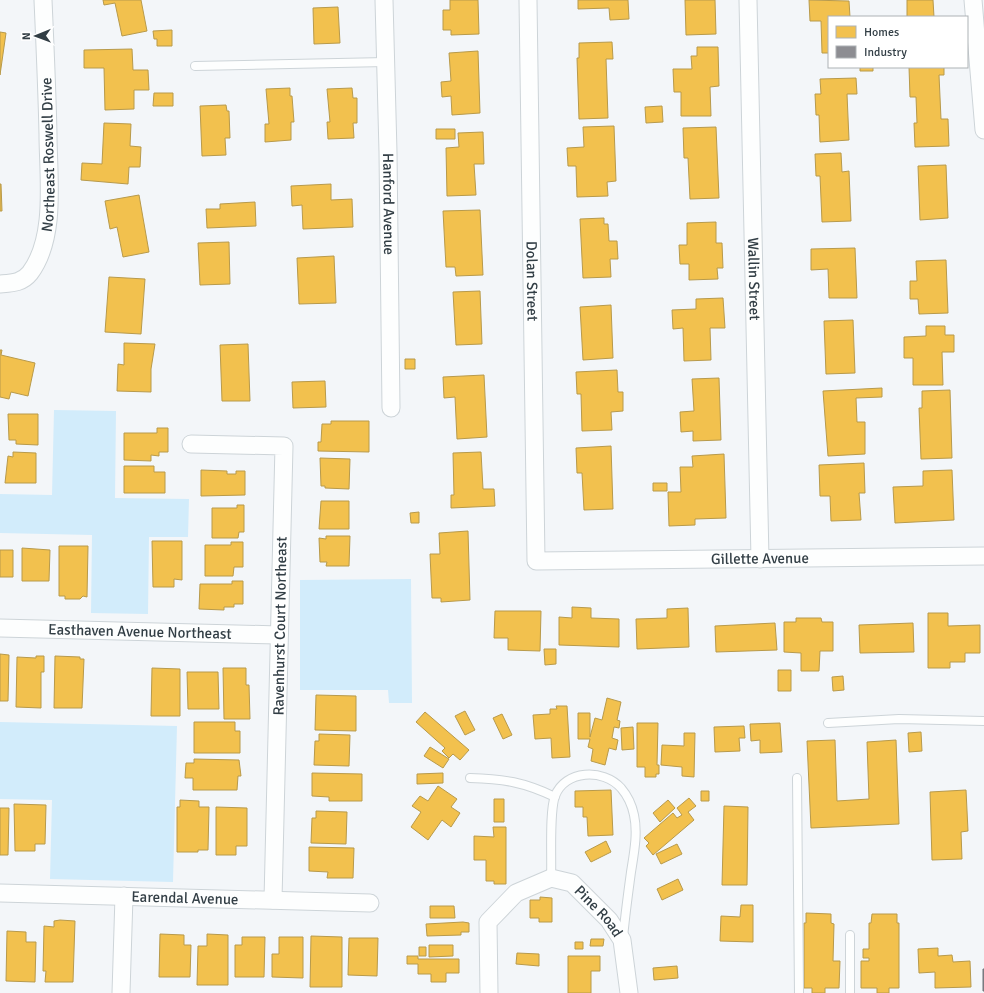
<svg xmlns="http://www.w3.org/2000/svg" width="984" height="993" viewBox="0 0 984 993" font-family="Signika,sans-serif">
  <style>
    .green { fill: #d2ecfb }
    .homes { fill: #f2c14e; stroke: #b89a4b }
    .industry { fill: #8d8d92; stroke: #72757b }
    .lines { fill: none; stroke-linecap: round; stroke-linejoin: round }
    .service-casing { stroke: #cdd4d8; stroke-width: 10 }
    .minor-casing { stroke: #cdd4d8; stroke-width: 19 }
    .service { stroke: #fdfefe; stroke-width: 8 }
    .minor { stroke: #fdfefe; stroke-width: 17 }
    .labels { text-anchor: middle; dominant-baseline: central; stroke-width: 4; stroke-linejoin: round; paint-order: stroke }
    .street-label { font-size: 15px; fill: #323e45; stroke: #fff }
  </style>
  <rect width="100%" height="100%" fill="#f3f6f9"/>
  <path class="green" d="M54 410 116 411 115 498 189 499 188 537H149L148 614 91 613 92 535 0 533V494L52 495Z
    M411 579 412 703H389L388 690H300V580Z
    M0 722 177 726 173 882 50 879 52 800 0 799Z"/>
  <path class="homes" d="M103 0H141L147 31 122 36 115 3 104 5Z
    M450 0H478L479 34 451 35V30H443V10H450Z
    M578 0H628L629 19 610 20 609 8 578 9Z
    M685 0H715L716 34 686 35Z
    M809 0 849 1 850 17H829V53H822L821 21H810Z
    M907 0H933L934 17H907Z
    M338 7 340 43 314 44 313 8Z
    M172 30V46H157V39H154L153 31Z
    M0 32 6 33 0 75Z
    M612 42 613 59H606L608 118 579 119 577 58H579V43Z
    M697 47H718L719 86 710 87 711 116H681V92H674L673 69H692L691 56H697Z
    M132 49 133 70H148L149 90H134V109L105 110 104 68H84V50Z
    M478 51 480 113 452 115 451 96 442 97 441 82 451 81 449 53Z
    M860 67H873V71H860Z
    M909 67H944V75H939L941 119H948L949 146 915 147 914 123H917L916 97H910Z
    M856 78 857 94H847L849 140 820 142 819 115H816L815 94H821L820 79Z
    M290 88V96H292L294 122H291V140L265 142V124H269L266 89Z
    M352 88 353 98H357V123H353L354 138 328 139 327 122H330L327 89Z
    M154 93H173V106H153Z
    M226 105 227 111H229L230 138H225L226 155 202 156 200 106Z
    M662 106 663 122 646 123 645 107Z
    M104 123 131 124 130 146 141 147 140 167H129L128 184 81 180 82 163 102 164Z
    M614 126 616 181 607 182 608 196 577 197 576 166H568L567 148 584 147 583 127Z
    M716 127 719 198 690 199 688 158H684L683 128Z
    M436 129H455V139H436Z
    M483 132 484 164H474L476 195 447 196 446 148 459 147 458 133Z
    M841 153 842 172 849 171 851 221 822 222 820 176H816L815 154Z
    M946 165 948 218 920 220 918 166Z
    M0 184H1L2 211H0Z
    M331 184V200L352 199 353 227 303 229 302 205 292 206 291 186Z
    M139 195 149 252 123 257 117 227 110 229 105 201Z
    M255 202 256 226 207 228 206 209H220V204Z
    M480 210 483 275 456 276 455 267H446L443 211Z
    M604 218V224H608L609 241H617L618 259H610L611 277 583 278 580 219Z
    M716 222V243H722L723 268H717L718 279 689 280V264H680L679 245H687V223Z
    M229 242 230 284 200 285 198 243Z
    M855 248 857 298H829L828 269 811 270V249Z
    M334 256 336 303 299 304 297 258Z
    M946 260 948 313 919 314 918 299H910V281H917L916 261Z
    M109 277 145 279 141 334 105 332Z
    M480 291 482 344 456 345 453 292Z
    M723 298 725 328H710L711 360 684 361 683 328 673 329 672 310 696 309V299Z
    M611 305 613 358 583 360 580 307Z
    M853 320 855 373 826 374 824 321Z
    M926 326H945V335H954V352H942L943 385H913V358H904V337L926 336Z
    M124 343 155 344 151 369V392L117 391 118 364 124 365Z
    M248 344 250 401H222L220 345Z
    M0 350H2L1 355 35 363 28 396 11 392 9 399 0 397Z
    M405 359H415V369H405Z
    M617 370 618 392H623V411L611 412 612 430 582 431 581 394H577L576 372Z
    M484 375 487 437 457 439 455 397 444 398 443 377Z
    M719 378 721 440 693 441V431L681 432 680 412 694 411 692 379Z
    M325 381 326 407 293 408 292 382Z
    M882 388V397L856 398 857 422H865V454L828 456 823 391Z
    M950 390 952 458 921 459 919 408H922V391Z
    M8 414H38V445L16 444V440H9Z
    M331 421H369V452L318 451V442H321L322 424H331Z
    M157 428H168V452H159V456L151 455V461L124 460V433H157Z
    M611 446 613 509 584 510 582 473H577L576 448Z
    M13 452 36 453V483H5L8 456 13 457Z
    M481 452 483 489H494L495 506 451 508V495H454L453 453Z
    M724 454 726 518 695 519V525L669 526 668 492H681L680 467H693L692 456Z
    M320 458 350 459 349 489 325 488V486H321Z
    M864 463 865 493H859L861 520 831 521 830 496H820L819 465Z
    M124 466H154V472H165V493H124Z
    M201 470 227 471V474H236V471H245V495L201 496Z
    M952 470 954 520 895 523 893 487 923 486V471Z
    M653 483H667V491H653Z
    M321 501H349V529H319Z
    M237 505H244V532H239L238 538H212V508H237Z
    M419 512V523H411L410 513Z
    M468 531 470 600 441 602V598H432L430 554H440L439 533Z
    M326 536H350L349 566H326L327 562H320L319 538 326 539Z
    M152 541H182V580L174 579V587H153Z
    M231 542H243V567H234L233 576H205V545H231Z
    M59 546H88L87 597 83 596 80 599H65V596H59Z
    M22 548 50 550 49 581H22Z
    M0 550H13V577H0Z
    M232 581H243V604H234V607H224V610L199 609 200 584H232Z
    M572 607 591 608V618L619 619V647L559 645V617L572 618Z
    M688 608 689 647 637 649 636 619 667 618V609Z
    M495 611H541L540 651 508 650V638H494Z
    M928 613H948V626L980 625V653H965V662H950V668H928Z
    M796 618H821L822 622H833V651H820L819 671H801V653L784 652V622H796Z
    M775 623 777 650 716 652 715 626Z
    M913 623 914 652 860 653 859 625Z
    M544 649H556V664L545 665Z
    M0 654 9 655 8 701H0Z
    M36 656H44V672H41V708L16 707 17 657 36 658Z
    M55 656 80 657V659H84L82 708H54Z
    M152 668 180 669V716H151Z
    M223 668H246V685H249L250 719H224Z
    M778 670H791V691H778Z
    M187 672H218L219 709H188Z
    M843 676 844 690 833 691 832 677Z
    M316 695 356 696V731L315 730Z
    M607 698 621 702 617 720 620 721 619 728 614 727 612 738 618 740 616 750 609 748 605 765 591 761 593 749 588 747 590 739H578V713H590V737L595 718 602 720Z
    M556 706H567L570 757 552 758 551 738 535 739 533 715 550 714V709H557Z
    M465 711 475 730 465 735 455 716Z
    M425 712 469 750 460 760 453 754 449 758 442 751 445 748 416 722Z
    M502 714 512 735 503 739 493 718Z
    M194 722H235V731H240V753H194Z
    M637 723H658L657 765H659V774H656V777H645V767H637Z
    M780 723 782 752 760 753V740L751 741 750 724Z
    M744 726 745 738H739L740 751 715 752 714 727Z
    M633 727 634 749 622 750 621 728Z
    M921 732 922 751 909 752 908 733Z
    M684 733H695L694 777 682 776V767L661 765 662 745 684 746Z
    M319 734 350 735 349 766 314 765 315 741H319Z
    M835 740 837 801 869 799 867 742 896 740 899 824 811 828 807 741Z
    M430 747 449 759 443 768 424 756Z
    M194 759 239 760 241 776H238L237 790H193V778H185L186 763H194Z
    M312 773 362 774V801H329V797L312 796Z
    M443 773V783L417 784V774Z
    M438 786 457 799 451 807 460 813 451 827 442 820 428 840 411 827 421 812 412 806 420 796 428 801Z
    M611 790 613 835 588 836 587 817H583V807H575V791Z
    M966 790 968 831 961 832 962 859 932 860 930 792Z
    M701 791H709V801H701Z
    M689 798 696 806 688 812 694 820 653 855 646 846 649 843 644 838 673 813 677 818 682 815 677 808Z
    M494 799H504V822H494Z
    M180 800 199 801V807H209L208 850H198V852H177V807H180Z
    M668 800 675 808 660 822 653 813Z
    M14 804 46 805 45 844H35V851H15Z
    M724 806 748 807 747 885H722Z
    M216 807 247 808V846H236V855H216Z
    M0 808H9L8 855H0Z
    M316 811 347 812 346 844 311 843 312 818H316Z
    M493 827H506V884H494V881H486V860H474V836L494 837Z
    M606 841 611 852 591 862 585 852Z
    M677 844 682 854 661 864 656 854Z
    M309 847 354 848 353 878H327L328 872 309 871Z
    M678 879 683 890 662 900 657 889Z
    M540 897 552 898V922H539V918H530V900H540Z
    M741 905H753V942L720 941 721 916 740 917Z
    M430 906H454L455 918H430Z
    M806 913 831 914V923L834 924 833 961H840L839 988H825V993H812V988H804V923H806Z
    M872 914H897V923H899V988H889V993H877V988H861V961H869V958H863V949H869V923H871Z
    M60 920 75 921 73 982H45L46 971H43L44 926 54 927V921Z
    M463 922 469 923V932H461V935L427 936 426 924Z
    M7 931 26 932V942H36L35 982 6 981Z
    M160 934 184 935V945H191L190 977H159Z
    M207 934 228 935V985H197L198 946H207Z
    M311 936 342 937V987H310Z
    M242 937H265L264 977H235V945H242Z
    M279 937H303V978L272 977V954H279Z
    M349 938H378L377 976 348 975Z
    M591 939H604L603 946H590Z
    M575 942H583V949H575Z
    M429 945H453V956L429 957Z
    M419 947H426V956H419Z
    M938 948V956L952 955 953 962 970 961 971 987 935 988V972L919 973 918 949Z
    M517 953 539 954V966L516 964Z
    M407 956H418V959H459V973H446V982H431V974H418V964H407Z
    M568 956H600V971H591V993H568Z
    M677 966 678 978 654 980 653 968Z"/>
  <path class="industry" d="M983 969H984V991H983Z"/>
  <g class="lines">
    <g class="service-casing">
      <path id="service" d="M195 66 386 62
        M828 723 899 719 984 721
        M470 778C504 779 524 782 555 797
        M797 778 799 993
        M551 878C552 858 549 812 555 796 565 770 603 768 621 788 627 795 632 805 634 815 638 833 634 853 631 872 628 894 625 916 623 938
        M850 935V993"/>
    </g>
    <g class="minor-casing">
      <g id="minor">
        <path id="s1" d="M384 0 388 152 391 408"/>
        <path id="s2" d="M528 0 536 561 984 556"/>
        <path id="s3" d="M748 0 760 559"/>
        <path d="M973 0 984 130"/>
        <path id="s4" d="M0 284C12 283 22 283 30 273 57 237 48 176 48 134 47 89 45 45 43 0"/>
        <path d="M191 444 284 446 273 900"/>
        <path id="s5" d="M0 628 279 635"/>
        <path id="s6" d="M0 893 370 903"/>
        <path d="M121 993 124 896"/>
        <path id="s7" d="M489 993 488 922 516 893 551 878 572 883 609 920 622 940 629 993"/>
      </g>
    </g>
    <use href="#service" class="service"/>
    <use href="#minor" class="minor"/>
  </g>
  <g class="labels">
    <g class="street-label">
      <text stroke="none"><textPath href="#s4" startOffset="155">Northeast Roswell Drive</textPath></text>
      <text stroke="none"><textPath href="#s1" startOffset="204">Hanford Avenue</textPath></text>
      <text stroke="none"><textPath href="#s3" startOffset="279">Wallin Street</textPath></text>
      <text stroke="none"><textPath href="#s2" startOffset="281">Dolan Street</textPath></text>
      <text stroke="none"><textPath href="#s2" startOffset="785">Gillette Avenue</textPath></text>
      <text transform="translate(280 626) rotate(-89)">Ravenhurst Court Northeast</text>
      <text stroke="none"><textPath href="#s5" startOffset="140">Easthaven Avenue Northeast</textPath></text>
      <text stroke="none"><textPath href="#s6" startOffset="185">Earendal Avenue</textPath></text>
      <text stroke="none"><textPath href="#s7" startOffset="210">Pine Road</textPath></text>
    </g>
  </g>
  <rect x="828" y="16" width="140" height="52" fill="#ffffff" stroke="#adb2b5"/>
  <rect x="836" y="26" width="20" height="12" fill="#f2c14e" stroke="#adb2b5"/>
  <text x="864" y="36" font-size="12" fill="#323e45">Homes</text>
  <rect x="836" y="46" width="20" height="12" fill="#8d8d92" stroke="#adb2b5"/>
  <text x="864" y="56" font-size="12" fill="#323e45">Industry</text>
  <g transform="translate(36 36) rotate(269)" stroke="#ffffff" stroke-width="3" paint-order="stroke">
  <path d="M0-3L7 15L0 10L-7 15Z" fill="#323e45"/>
  <text y="-6" font-size="11" font-weight="bold" text-anchor="middle" fill="#323e45">N</text>
  </g>
</svg>
